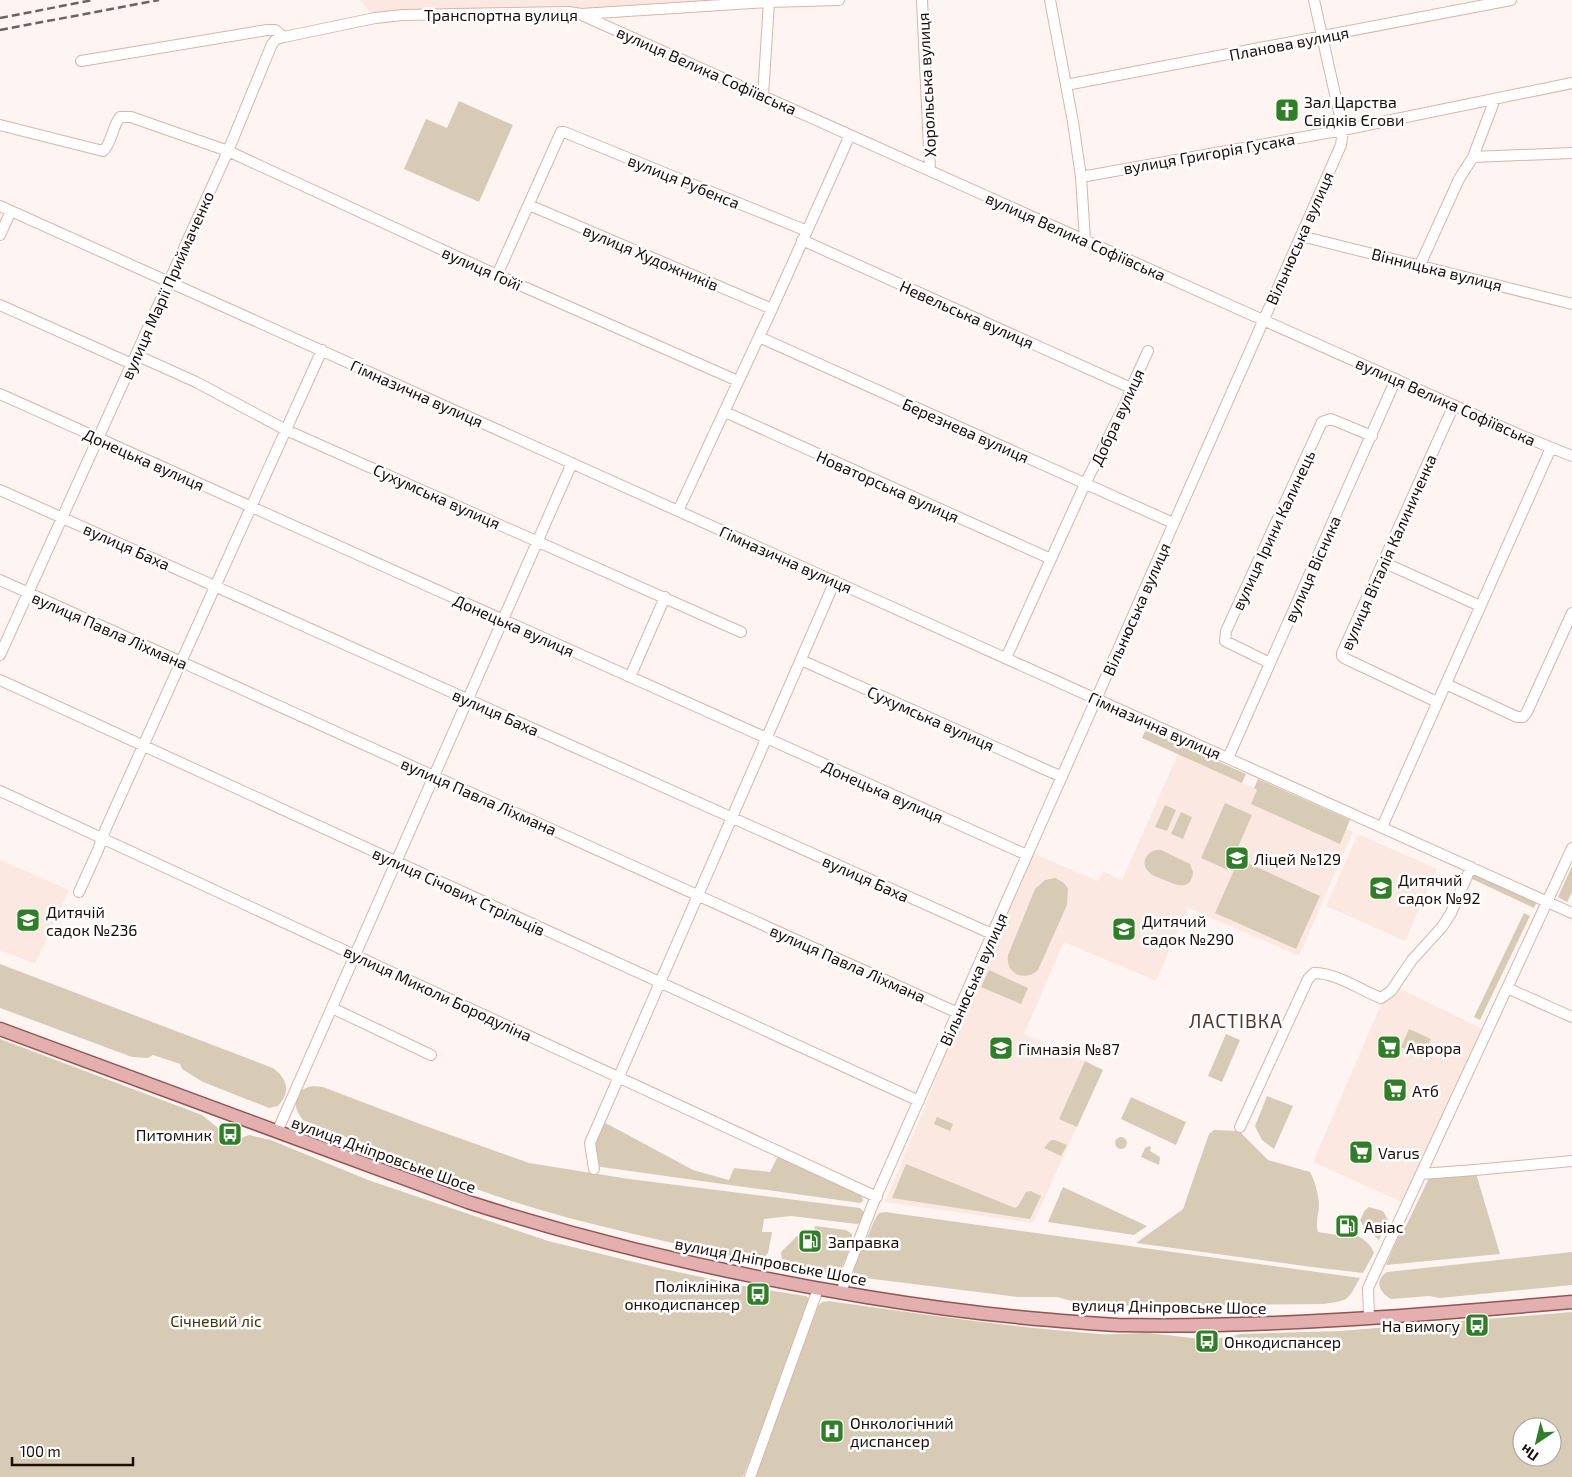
<svg xmlns="http://www.w3.org/2000/svg" width="1572" height="1477" viewBox="0 0 1572 1477" font-family="'Exo 2',sans-serif">
  <style>
    .built { fill: #fbe8e1 }
    .green { fill: #d7cbb6; fill-rule: evenodd }
    .lines { fill: none; stroke-linecap: round; stroke-linejoin: round }
    .minor-casing { stroke: #dbb4a6; stroke-width: 12 }
    .major-casing { stroke: #915552; stroke-width: 15 }
    .minor { stroke: #fff; stroke-width: 10 }
    .major { stroke: #e3b0af; stroke-width: 12 }
    .rail { stroke: #6d625e; stroke-width: 2.5; stroke-dasharray: 8 4; stroke-linecap: butt }
    .labels { text-anchor: middle; dominant-baseline: central; stroke-width: 5; stroke-linejoin: round; paint-order: stroke }
    .street-label { font-size: 16px; fill: #1b0e09; stroke: #fff }
    .poi-label { font-size: 16px; fill: #1b0e09; stroke: #fff; text-anchor: start }
    .park-label { font-size: 16px; fill: #493409; stroke: #fff }
    .quarter-label { font-size: 19px; letter-spacing: 1px; fill: #55362b; stroke: #fff }
  </style>
  <rect width="100%" height="100%" fill="#fef5f2"/>
  <path class="built" d="M360 0H839L375 18Z
    M1178 754 1353 832 1299 956 1188 908 1156 981 1064 942 1024 1034 1085 1061 1059 1119 1077 1127 1033 1223 885 1202 925 1107 960 1014 1032 853 1098 881 1103 871 1122 880Z
    M1358 834 1437 869 1405 941 1326 906Z
    M0 860 69 890 35 964 0 950Z
    M1390 984 1487 1031 1406 1204 1313 1162Z"/>
  <path class="green" d="M459 101 513 125 479 202 404 169 426 119 447 128Z
    M1146 729 1246 774 1242 783 1142 738Z
    M1258 779 1350 820 1340 844 1251 804 1257 790 1254 788Z
    M1225 803 1252 815 1228 870 1201 858Z
    M1165 805 1176 810 1167 831 1155 827Z
    M1181 812 1192 817 1183 839 1171 834Z
    M1156 850H1161L1190 864 1193 872C1191 893 1174 884 1162 879 1157 877 1151 875 1148 871 1140 863 1147 852 1156 850Z
    M1239 859 1320 896 1296 949 1215 913Z
    M1572 866V892L1567 902 1558 897Z
    M1473 872 1537 901 1534 908 1470 878Z
    M1055 878 1064 883 1068 888 1067 905 1038 970C1024 983 1005 973 1008 955L1035 889 1045 880Z
    M1524 913 1530 916 1480 1020 1474 1017Z
    M0 964 273 1068C288 1080 291 1091 278 1106L269 1108 203 1082 182 1069 180 1064 153 1055 148 1058 132 1057 0 1008Z
    M989 970 1028 988 1021 1004 981 987Z
    M1409 1029 1431 1039 1422 1057 1401 1047Z
    M1226 1034 1240 1040 1222 1082 1208 1076Z
    M0 1039 202 1115 217 1127 222 1135 236 1140 249 1135 271 1140 368 1180 548 1241 659 1268 753 1288 806 1296 810 1299 796 1343 743 1477H0Z
    M1085 1061 1103 1070 1077 1127 1059 1119Z
    M313 1086 323 1087 420 1124 529 1163 629 1179 860 1208 864 1212 862 1222 857 1224 791 1216 764 1219 762 1232H772L768 1253 762 1260 755 1261C662 1240 568 1222 479 1190 420 1168 361 1143 303 1120 291 1105 292 1090 313 1086Z
    M1267 1096 1293 1106 1274 1149 1262 1140 1255 1126Z
    M1131 1097 1186 1122 1176 1145 1121 1119Z
    M937 1117 953 1124 950 1131 934 1124Z
    M600 1120 693 1170 729 1180 734 1168 770 1172 780 1152 859 1189 863 1201 860 1203 594 1166 590 1143Z
    M1214 1130 1239 1131 1268 1160 1310 1172C1315 1181 1318 1193 1319 1204 1319 1214 1315 1222 1318 1232L1337 1235 1338 1230C1353 1234 1368 1237 1374 1253L1363 1273 1312 1267 1136 1243 1183 1209 1209 1134Z
    M1115 1143a6 6 0 1 1 12 0a6 6 0 1 1-12 0Z
    M1052 1140H1055L1067 1145 1061 1156 1044 1148 1048 1143Z
    M1149 1146 1151 1147 1150 1151 1160 1157 1159 1165 1141 1157 1145 1148Z
    M906 1164 1015 1208 1018 1206 1026 1192 1031 1191 1041 1196 1030 1219 892 1198Z
    M1475 1170 1500 1254 1386 1265 1399 1235 1406 1226 1429 1178 1435 1174Z
    M1063 1187 1147 1226 1134 1235 1048 1222Z
    M1369 1207 1383 1211 1388 1220 1379 1240 1364 1227 1360 1220 1365 1210Z
    M885 1212 1360 1278C1347 1301 1350 1300 1324 1304L1090 1306 1057 1297H1018L857 1277 854 1273V1268L875 1219 879 1213Z
    M815 1226 846 1230 852 1234V1242L840 1272 836 1275 789 1267 782 1261 781 1252 797 1236 813 1238Z
    M1572 1252V1285L1440 1298 1429 1296 1391 1299C1379 1292 1374 1281 1387 1272Z
    M829 1301C919 1314 1009 1327 1100 1334 1116 1335 1131 1333 1146 1333 1177 1335 1210 1344 1240 1334L1340 1331 1572 1312V1477H753L818 1306 822 1302ZM1522 1427H1552V1457H1522Z"/>
  <g class="lines">
    <g class="minor-casing">
      <path id="minor" d="M922 0 930 170
        M1050 0 1073 122 1081 177 1085 240
        M584 16 1520 435 1572 456
        M81 61 267 30H275L284 37
        M1066 85 1511 0
        M763 96 769 2
        M0 125 103 151C112 143 112 127 120 117H131L228 151 0 655
        M1473 157 1572 153
        M1081 177 1343 130 1572 83
        M529 205 772 309
        M0 206 1572 913
        M0 235 11 211
        M1301 236 1572 304
        M802 240 1131 388
        M1420 265 1459 179 1473 157 1495 99
        M497 275 561 132H564L807 231
        M0 305 132 364
        M759 337 1173 523
        M136 355 196 382 286 430 741 632
        M738 381 497 275 228 151 272 44 276 39 284 37 375 18 403 15 569 12 581 14 769 2 839 0
        M0 394 1027 855
        M725 412 1051 559
        M0 490 992 934
        M678 511 772 309 850 135
        M1383 562 1480 606
        M0 580 958 1013
        M1006 658 1085 484 1128 398 1131 388 1148 351
        M801 660 1062 777
        M1270 663 1225 641 1226 631 1322 422 1331 419 1372 436
        M630 677 665 597
        M0 680 919 1101
        M1446 684 1517 717H1523L1527 712 1572 613
        M1437 702 1344 658 1342 656V653L1454 405
        M1228 758 1396 379
        M0 791 877 1197
        M1382 827 1551 448
        M79 892 98 850 106 828 322 350
        M1507 988 1572 1017
        M332 1008 431 1055
        M1240 1127 1308 979 1314 973C1337 973 1360 990 1381 998L1391 991 1412 960 1442 927 1451 913 1471 867
        M277 1132 572 463
        M594 1169 590 1143 835 581
        M1421 1174 1475 1170 1572 1161
        M842 1293 845 1277 872 1206 1341 145 1343 130 1314 0
        M1369 1317 1368 1288 1572 848
        M750 1477 818 1289"/>
    </g>
    <g class="major-casing">
      <path id="major" d="M0 1029 468 1202C599 1244 732 1275 867 1297 928 1307 989 1315 1051 1320 1073 1322 1095 1324 1118 1325 1269 1328 1421 1315 1572 1302"/>
    </g>
    <use href="#minor" class="minor"/>
    <use href="#major" class="major"/>
    <path class="rail" d="M0 18 93 0
      M0 30 159 0"/>
  </g>
  <defs>
    <g id="church-square" transform="scale(1.25)"><rect x="-9" y="-9" width="18" height="18" rx="4" fill="#307e27" stroke="#fff"/><path d="M-1.2-6h2.4v3.5h3.3v2.4h-3.3V6h-2.4V-.1h-3.3v-2.4h3.3Z" fill="#fff"/></g>
    <g id="school-square" transform="scale(1.25)"><rect x="-9" y="-9" width="18" height="18" rx="4" fill="#307e27" stroke="#fff"/><path d="M0-5L7-2L0 1L-7-2ZM-4 1L0 2.5L4 1V4Q0 6-4 4Z" fill="#fff"/></g>
    <g id="supermarket-square" transform="scale(1.25)"><rect x="-9" y="-9" width="18" height="18" rx="4" fill="#307e27" stroke="#fff"/><path d="M-6-5.5h2.5l.6 2H6L4.5 2H-2.5L-4.4-4H-6ZM-1.5 3.2a1.3 1.3 0 1 0 .1 0ZM3 3.2a1.3 1.3 0 1 0 .1 0Z" fill="#fff"/></g>
    <g id="bus-square" transform="scale(1.25)"><rect x="-9" y="-9" width="18" height="18" rx="4" fill="#307e27" stroke="#fff"/><path d="M-5-6H5V4H4V6H2V4H-2V6H-4V4H-5ZM-3.5-4V0h7V-4ZM-3.5 1.2v1.5H-2V1.2ZM2 1.2v1.5H3.5V1.2Z" fill="#fff"/></g>
    <g id="fuel-square" transform="scale(1.25)"><rect x="-9" y="-9" width="18" height="18" rx="4" fill="#307e27" stroke="#fff"/><path d="M-5.5-6h7V0h2V4h1.3V-2.5L3-4.5l.8-.8L6-3V5H2.5V1h-1V6h-7ZM-4.2-4.7v3.2H.2V-4.7Z" fill="#fff"/></g>
    <g id="hospital-square" transform="scale(1.25)"><rect x="-9" y="-9" width="18" height="18" rx="4" fill="#307e27" stroke="#fff"/><path d="M-5-5h3v3.5h4V-5h3V5h-3V1.5h-4V5h-3Z" fill="#fff"/></g>
  </defs>
  <g fill-rule="evenodd">
    <use href="#church-square" x="1287" y="110"/>
    <use href="#school-square" x="1237" y="858"/>
    <use href="#school-square" x="1381" y="888"/>
    <use href="#school-square" x="28" y="920"/>
    <use href="#school-square" x="1124" y="929"/>
    <use href="#supermarket-square" x="1389" y="1047"/>
    <use href="#school-square" x="1001" y="1048"/>
    <use href="#supermarket-square" x="1395" y="1090"/>
    <use href="#bus-square" x="230" y="1134"/>
    <use href="#supermarket-square" x="1361" y="1152"/>
    <use href="#fuel-square" x="1347" y="1226"/>
    <use href="#fuel-square" x="810" y="1241"/>
    <use href="#bus-square" x="758" y="1294"/>
    <use href="#bus-square" x="1477" y="1325"/>
    <use href="#bus-square" x="1207" y="1341"/>
    <use href="#hospital-square" x="832" y="1431"/>
  </g>
  <g class="labels">
    <g class="street-label">
      <text x="501" y="14">Транспортна вулиця</text>
      <text transform="translate(1289 43) rotate(-11)">Планова вулиця</text>
      <text transform="translate(707 70) rotate(24)">вулиця Велика Софіївська</text>
      <text transform="translate(926 85) rotate(-93)">Хорольська вулиця</text>
      <text transform="translate(1209 153) rotate(-10)">вулиця Григорія Гусака</text>
      <text transform="translate(684 181) rotate(22)">вулиця Рубенса</text>
      <text transform="translate(1076 236) rotate(24)">вулиця Велика Софіївська</text>
      <text transform="translate(1299 238) rotate(-66)">Вільнюська вулиця</text>
      <text transform="translate(651 257) rotate(23)">вулиця Художників</text>
      <text transform="translate(482 268) rotate(24)">вулиця Гойї</text>
      <text transform="translate(1437 269) rotate(14)">Вінницька вулиця</text>
      <text transform="translate(167 285) rotate(-66)">вулиця Марії Приймаченко</text>
      <text transform="translate(967 314) rotate(24)">Невельська вулиця</text>
      <text transform="translate(417 393) rotate(24)">Гімназична вулиця</text>
      <text transform="translate(1446 401) rotate(24)">вулиця Велика Софіївська</text>
      <text transform="translate(1117 417) rotate(-65)">Добра вулиця</text>
      <text transform="translate(966 430) rotate(24)">Березнева вулиця</text>
      <text transform="translate(144 459) rotate(24)">Донецька вулиця</text>
      <text transform="translate(888 486) rotate(24)">Новаторська вулиця</text>
      <text transform="translate(437 496) rotate(24)">Сухумська вулиця</text>
      <text transform="translate(1273 530) rotate(-65)">вулиця Ірини Калинець</text>
      <text transform="translate(127 546) rotate(24)">вулиця Баха</text>
      <text transform="translate(1388 552) rotate(-66)">вулиця Віталія Калиниченка</text>
      <text transform="translate(786 559) rotate(24)">Гімназична вулиця</text>
      <text transform="translate(1312 569) rotate(-66)">вулиця Вісника</text>
      <text transform="translate(1136 609) rotate(-66)">Вільнюська вулиця</text>
      <text transform="translate(514 625) rotate(24)">Донецька вулиця</text>
      <text transform="translate(110 630) rotate(24)">вулиця Павла Ліхмана</text>
      <text transform="translate(496 712) rotate(24)">вулиця Баха</text>
      <text transform="translate(931 718) rotate(24)">Сухумська вулиця</text>
      <text transform="translate(1155 725) rotate(24)">Гімназична вулиця</text>
      <text transform="translate(883 791) rotate(24)">Донецька вулиця</text>
      <text transform="translate(479 796) rotate(24)">вулиця Павла Ліхмана</text>
      <text transform="translate(866 878) rotate(24)">вулиця Баха</text>
      <text transform="translate(459 891) rotate(25)">вулиця Січових Стрільців</text>
      <text transform="translate(848 963) rotate(24)">вулиця Павла Ліхмана</text>
      <text transform="translate(973 979) rotate(-66)">Вільнюська вулиця</text>
      <text transform="translate(438 993) rotate(25)">вулиця Миколи Бородуліна</text>
      <text transform="translate(384 1154) rotate(20)">вулиця Дніпровське Шосе</text>
      <text transform="translate(771 1261) rotate(11)">вулиця Дніпровське Шосе</text>
      <text transform="translate(1169 1306) rotate(1)">вулиця Дніпровське Шосе</text>
    </g>
    <g class="poi-label">
      <text x="1304" y="101">Зал Царства<tspan x="1304" dy="18">Свідків Єгови</tspan></text>
      <text x="1254" y="858">Ліцей №129</text>
      <text x="1398" y="879">Дитячий<tspan x="1398" dy="18">садок №92</tspan></text>
      <text x="46" y="911">Дитячій<tspan x="46" dy="18">садок №236</tspan></text>
      <text x="1142" y="920">Дитячий<tspan x="1142" dy="18">садок №290</tspan></text>
      <text x="1406" y="1047">Аврора</text>
      <text x="1018" y="1048">Гімназія №87</text>
      <text x="1412" y="1090">Атб</text>
      <text x="212" y="1134" text-anchor="end">Питомник</text>
      <text x="1378" y="1152">Varus</text>
      <text x="1364" y="1226">Авіас</text>
      <text x="828" y="1241">Заправка</text>
      <text x="740" y="1285" text-anchor="end">Поліклініка<tspan x="740" dy="18">онкодиспансер</tspan></text>
      <text x="1460" y="1325" text-anchor="end">На вимогу</text>
      <text x="1224" y="1341">Онкодиспансер</text>
      <text x="850" y="1422">Онкологічний<tspan x="850" dy="18">диспансер</tspan></text>
    </g>
    <g class="park-label">
      <text x="216" y="1320">Січневий ліс</text>
    </g>
    <g class="quarter-label">
      <text x="1236" y="1020">ЛАСТІВКА</text>
    </g>
  </g>
  <g transform="translate(1537 1442) rotate(215)"><circle r="24" fill="#ffffff" stroke="#a49f9d"/>
  <path d="M0-4L9 19L0 12L-9 19Z" fill="#307e27"/>
  <text y="-8" font-size="14" font-weight="bold" text-anchor="middle" fill="#1b0e09">Пн</text>
  </g>
  <path d="M12 1457v8h121v-8" fill="none" stroke="#1b0e09" stroke-width="2.5"/>
  <text x="20" y="1457" font-size="15" fill="#1b0e09" stroke="#ffffff" stroke-width="4" paint-order="stroke">100 m</text>
</svg>
